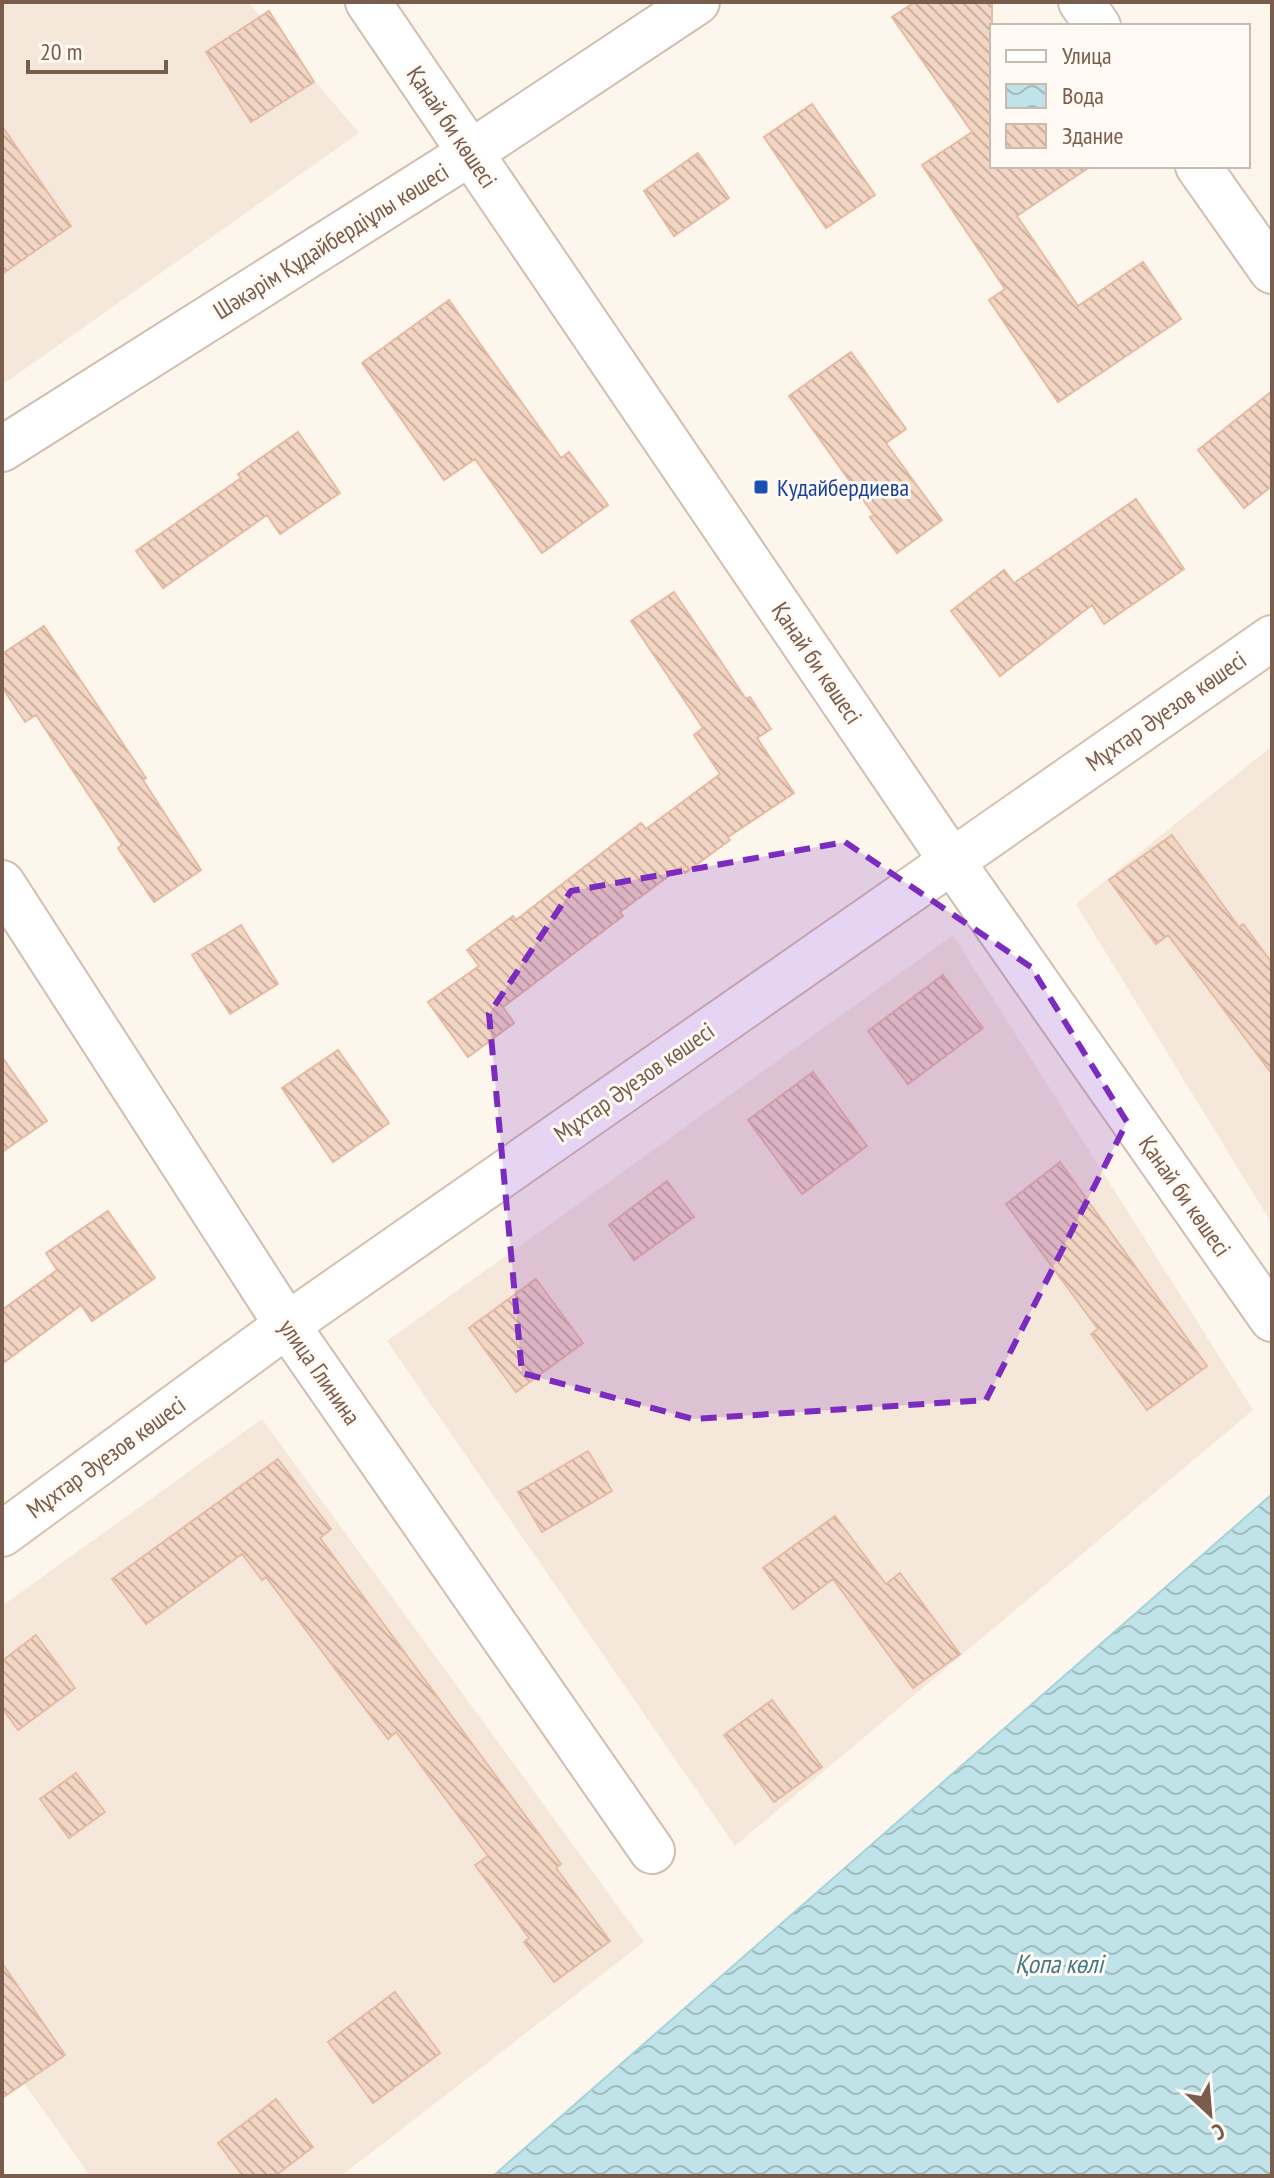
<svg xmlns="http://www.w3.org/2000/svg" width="1274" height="2178" viewBox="0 0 1274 2178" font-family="'PT Sans Narrow',sans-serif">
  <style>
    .residential { fill: #f5e8da }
    .water { fill: url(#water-waves); stroke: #a5d3da; stroke-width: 2 }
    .building { fill: url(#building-back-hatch); stroke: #e6bba3; stroke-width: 2 }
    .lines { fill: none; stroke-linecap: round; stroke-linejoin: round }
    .minor-casing { stroke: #d1beb0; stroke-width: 48 }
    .tertiary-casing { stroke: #d1beb0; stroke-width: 48 }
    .secondary-casing { stroke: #d6c0b0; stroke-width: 48 }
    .minor { stroke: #fff; stroke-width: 44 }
    .tertiary { stroke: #fff; stroke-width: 44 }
    .secondary { stroke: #fff; stroke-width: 44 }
    .marked { fill: #7b2cbf; fill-opacity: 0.2; stroke: #7b2cbf; stroke-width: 6; stroke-dasharray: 16 10; stroke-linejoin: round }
    .transit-dot { fill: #1a4fb4; stroke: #fffaf3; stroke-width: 3 }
    .labels { text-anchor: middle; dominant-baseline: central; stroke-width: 6; stroke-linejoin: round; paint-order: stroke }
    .street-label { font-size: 24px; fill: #7a5c4d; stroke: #fffaf3 }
    .transit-label { font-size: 24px; fill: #164399; stroke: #fffaf3; text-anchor: start }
    .water-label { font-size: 26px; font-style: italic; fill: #437c86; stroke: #fffaf3 }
  </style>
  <defs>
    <pattern id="water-waves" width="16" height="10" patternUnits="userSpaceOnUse" patternTransform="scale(2)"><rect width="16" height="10" fill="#bfe3e8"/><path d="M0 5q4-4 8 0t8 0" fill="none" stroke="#a0bbbe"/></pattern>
    <pattern id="building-back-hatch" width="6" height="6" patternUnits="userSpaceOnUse" patternTransform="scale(2)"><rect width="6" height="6" fill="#f3d5c3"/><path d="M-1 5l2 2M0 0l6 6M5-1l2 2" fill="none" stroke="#cab0a1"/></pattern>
  </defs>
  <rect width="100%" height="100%" fill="#fdf6ec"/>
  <path class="residential" d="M2 2H248L359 133 2 385Z
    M1272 746V1224L1076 904Z
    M953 935 1253 1410 735 1846 387 1341Z
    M262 1419 644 1942 341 2176H90L2 2052V1606Z"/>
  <path class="water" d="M1272 1494V2176H493Z"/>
  <path class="building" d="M915 2H992V166H1091L1017 216 1078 306 1143 262 1181 319 1058 402 989 300 1005 289 922 165 972 132 892 17Z
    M269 11 314 82 251 122 206 52Z
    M812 104 875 195 826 228 764 137Z
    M2 126 71 226 2 274Z
    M698 153 729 198 674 236 644 191Z
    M449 300 561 458 569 452 608 505 542 553 475 459 444 480 362 363Z
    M851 352 906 429 886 443 942 520 897 553 870 517 874 515 789 396Z
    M1272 391V486L1244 508 1198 450Z
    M298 432 340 493 280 534 267 515 163 588 136 551 241 478 238 474Z
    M1136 499 1184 569 1104 624 1092 605 1000 676 951 611 1004 570 1014 583Z
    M674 592 746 699 750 697 771 729 757 738 794 793 728 837 730 840 685 873 681 867 620 912 623 916 503 1007 514 1023 468 1057 428 1002 479 966 467 950 513 916 516 920 641 823 646 829 720 774 694 735 703 728 631 621Z
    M44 626 146 778 143 780 201 870 154 902 118 848 122 845 36 715 25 722 2 687V654Z
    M1172 835 1239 927 1243 924 1272 963V1074L1168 935 1156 944 1109 880Z
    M241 925 278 984 230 1014 192 955Z
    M943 975 983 1028 908 1084 868 1031Z
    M338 1050 389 1123 333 1162 282 1088Z
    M2 1057 47 1121 2 1152Z
    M813 1072 867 1146 802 1194 748 1120Z
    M1060 1162 1207 1366 1147 1410 1091 1334 1098 1329 1006 1204Z
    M667 1181 694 1217 634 1260 609 1225Z
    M108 1211 155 1278 92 1321 81 1305 2 1364V1310L57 1270 46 1253Z
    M536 1279 583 1343 516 1392 469 1328Z
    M588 1451 612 1491 542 1532 518 1492Z
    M278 1459 331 1529 320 1538 561 1864 556 1868 610 1941 554 1982 524 1942 529 1938 475 1865 488 1856 396 1732 388 1739 266 1577 262 1580 242 1554 146 1624 112 1579Z
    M835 1516 886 1584 900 1573 960 1654 913 1688 833 1579 793 1609 763 1568Z
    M36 1635 75 1688 18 1730 2 1708V1661Z
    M772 1700 822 1767 774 1802 724 1735Z
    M76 1773 105 1812 69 1838 40 1799Z
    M2 1963 65 2055 2 2098Z
    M395 1992 440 2053 373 2103 328 2042Z
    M276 2099 313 2147 275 2176H243L218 2143Z"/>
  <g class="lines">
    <g class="minor-casing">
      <path id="minor" d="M1081 2 1098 26
        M1198 166 1272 271
        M2 449 470 153 697 2
        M951 860 1272 1319
        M2 883 287 1325 652 1851"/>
    </g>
    <g class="tertiary-casing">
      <path id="tertiary" d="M368 2 951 860"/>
    </g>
    <g class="secondary-casing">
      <path id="secondary" d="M2 1534 287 1325 1272 638"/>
    </g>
    <use href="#minor" class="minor"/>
    <use href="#tertiary" class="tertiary"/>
    <use href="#secondary" class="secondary"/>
  </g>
  <path class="marked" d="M845 842 1031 967 1127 1122 986 1400 693 1419 522 1373 489 1014 571 891Z"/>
  <rect class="transit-dot" x="753" y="479" width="16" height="16" rx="4"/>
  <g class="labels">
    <g class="street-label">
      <text transform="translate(452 127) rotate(56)">Қанай би көшесі</text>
      <text transform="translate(331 241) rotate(-32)">Шәкәрім Құдайбердіұлы көшесі</text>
      <text transform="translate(817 663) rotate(56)">Қанай би көшесі</text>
      <text transform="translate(1166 711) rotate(-35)">Мұхтар Әуезов көшесі</text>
      <text transform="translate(634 1082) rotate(-35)">Мұхтар Әуезов көшесі</text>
      <text transform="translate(1185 1196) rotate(55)">Қанай би көшесі</text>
      <text transform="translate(320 1372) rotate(55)">улица Глинина</text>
      <text transform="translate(106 1457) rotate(-36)">Мұхтар Әуезов көшесі</text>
    </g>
    <g class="transit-label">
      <text x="777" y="487">Кудайбердиева</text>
    </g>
    <g class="water-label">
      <text x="1059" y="1963">Қопа көлі</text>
    </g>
  </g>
  <rect width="1274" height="2178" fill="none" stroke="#7a5c4d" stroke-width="8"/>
  <rect x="990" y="24" width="260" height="144" fill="#fffaf3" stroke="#cabbb1" stroke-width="2"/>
  <rect x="1006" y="50" width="40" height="12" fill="#ffffff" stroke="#cabbb1" stroke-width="2"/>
  <text x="1062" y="64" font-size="24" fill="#7a5c4d">Улица</text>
  <rect x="1006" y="84" width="40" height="24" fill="url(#water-waves)" stroke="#cabbb1" stroke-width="2"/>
  <text x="1062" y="104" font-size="24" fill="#7a5c4d">Вода</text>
  <rect x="1006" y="124" width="40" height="24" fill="url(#building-back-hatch)" stroke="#cabbb1" stroke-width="2"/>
  <text x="1062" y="144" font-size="24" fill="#7a5c4d">Здание</text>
  <g transform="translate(1210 2114) rotate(154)" stroke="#fffaf3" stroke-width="6" paint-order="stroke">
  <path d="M0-6L14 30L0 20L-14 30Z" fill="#7a5c4d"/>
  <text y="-12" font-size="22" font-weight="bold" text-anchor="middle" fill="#7a5c4d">С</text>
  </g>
  <path d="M28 60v12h138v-12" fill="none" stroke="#7a5c4d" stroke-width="4"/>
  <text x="40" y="60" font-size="24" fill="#7a5c4d" stroke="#fffaf3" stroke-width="6" paint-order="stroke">20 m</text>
</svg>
